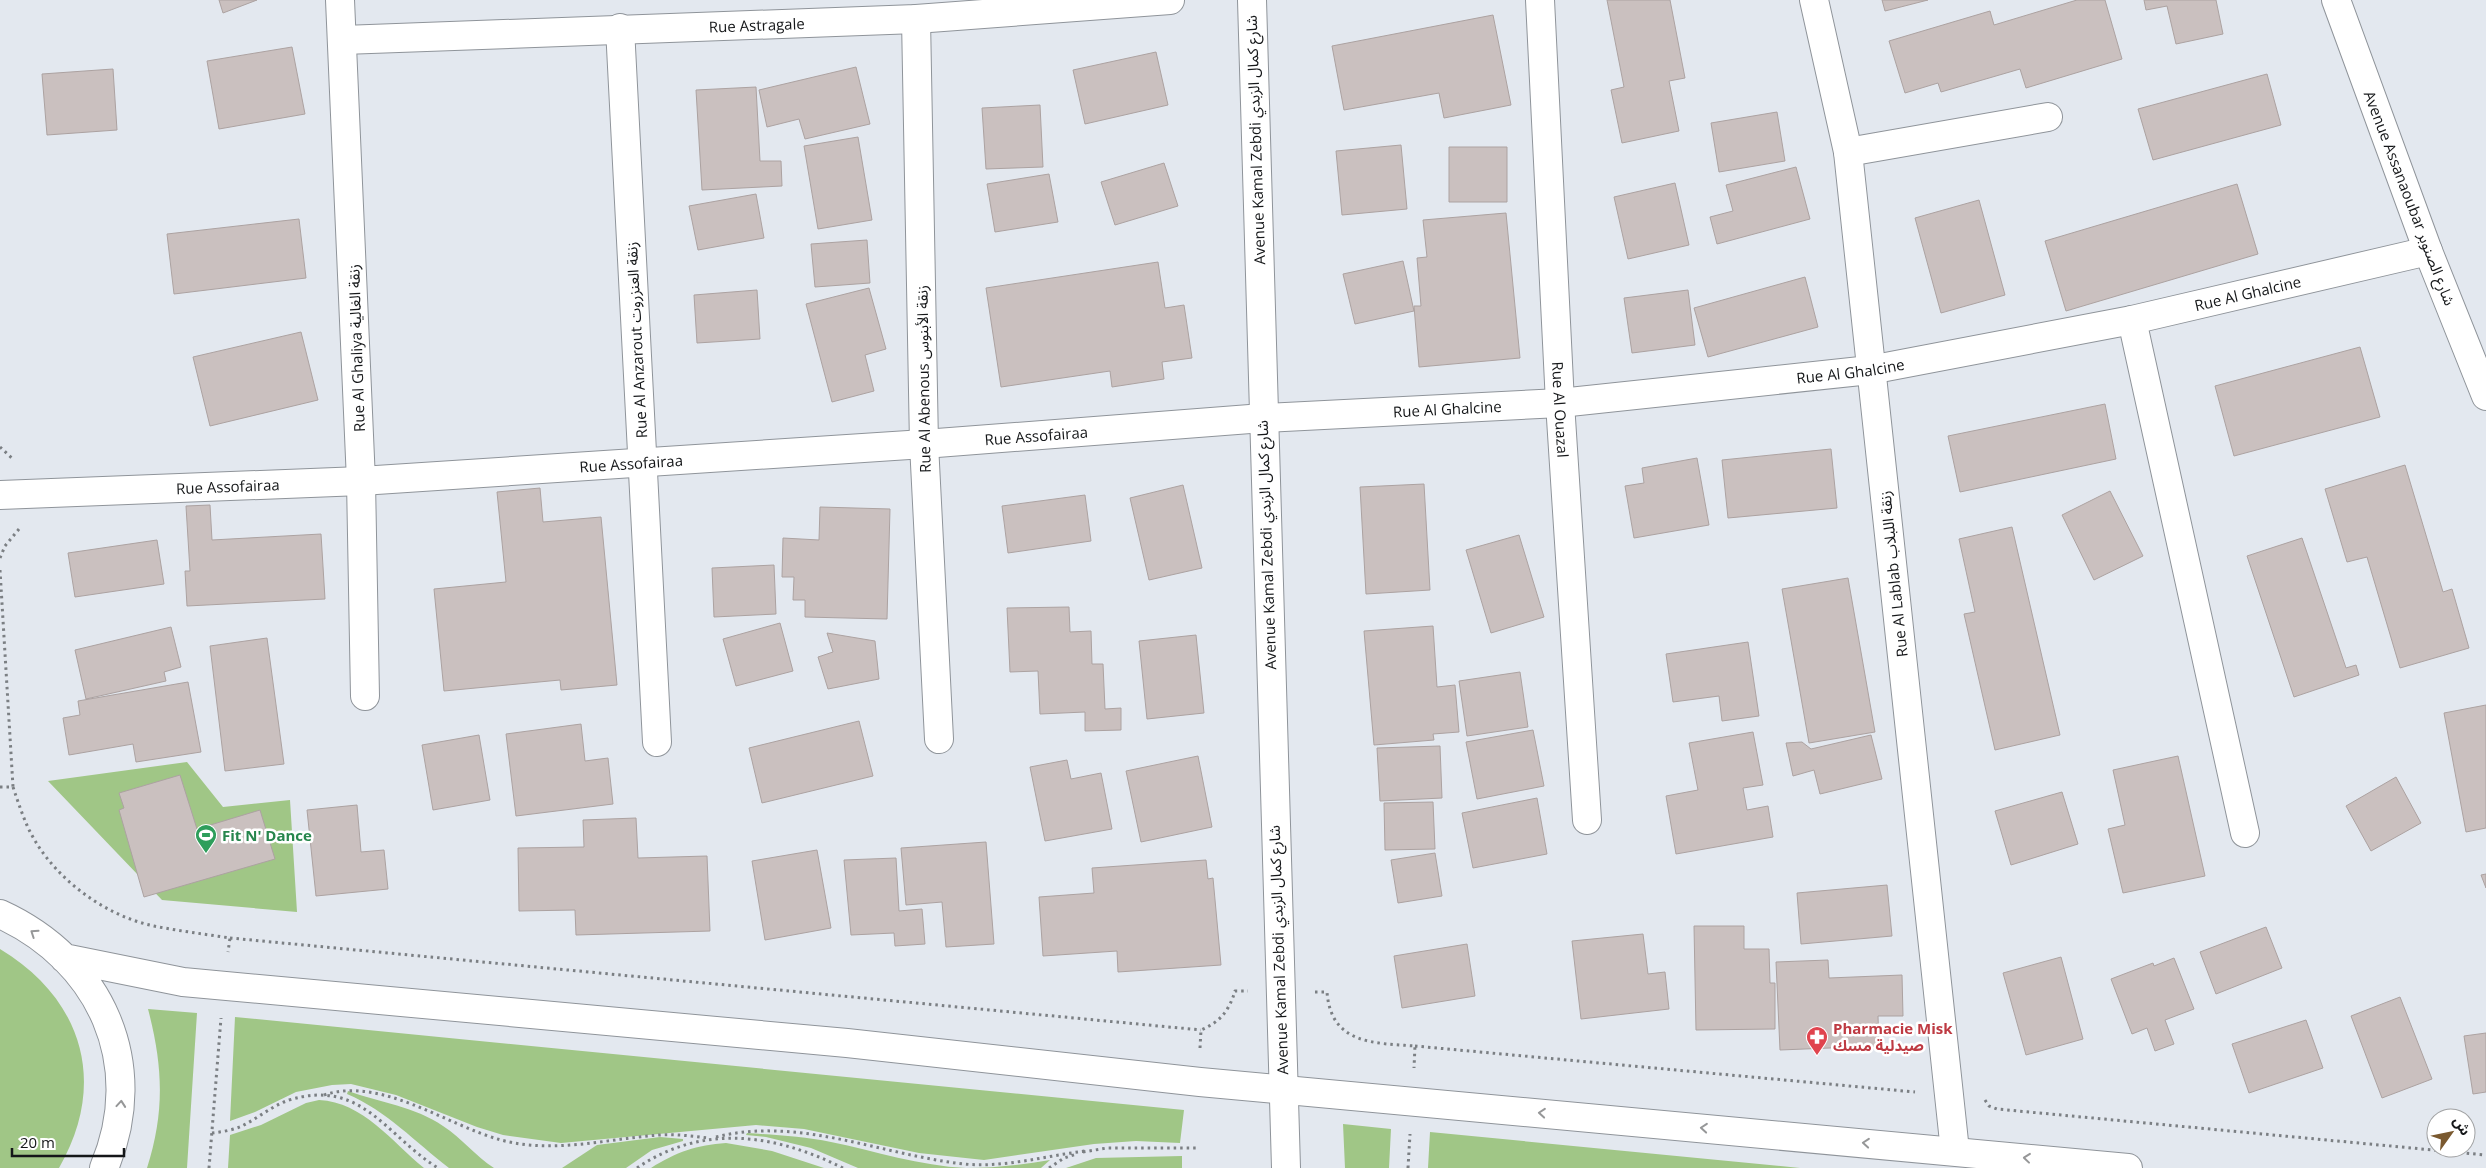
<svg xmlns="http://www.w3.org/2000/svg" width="2486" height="1168" viewBox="0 0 2486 1168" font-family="'Open Sans','Noto Sans Arabic',sans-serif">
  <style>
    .green { fill: #a0c686 }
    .building { fill: #cac0bf; stroke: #aca2a1 }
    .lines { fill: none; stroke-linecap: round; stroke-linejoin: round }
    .minor-casing { stroke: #8f949a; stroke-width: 30 }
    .tertiary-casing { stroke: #8f949a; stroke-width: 30 }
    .primary-casing { stroke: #8f949a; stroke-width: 30 }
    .path { stroke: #7b7f83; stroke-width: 3; stroke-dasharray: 2.5 4; stroke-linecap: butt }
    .minor { stroke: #fff; stroke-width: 28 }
    .tertiary { stroke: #fff; stroke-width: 28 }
    .primary { stroke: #fff; stroke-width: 28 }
    .oneway { stroke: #969798 }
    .labels { text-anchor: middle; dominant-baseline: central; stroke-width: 5; stroke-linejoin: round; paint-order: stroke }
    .street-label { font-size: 15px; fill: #151719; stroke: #fff }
    .leisure-label { font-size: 15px; font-weight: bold; fill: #27864d; stroke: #fff; text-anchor: start }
    .health-label { font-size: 15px; font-weight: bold; fill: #be3a42; stroke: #fff; text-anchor: start }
  </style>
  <rect width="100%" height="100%" fill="#e3e8ef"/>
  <path class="green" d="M187 762 223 807 290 800 297 912 162 900 48 781Z
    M0 949C83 999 108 1083 59 1168H0Z
    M148 1009 197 1013 187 1168H147C165 1112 163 1066 148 1009Z
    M235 1017 1184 1110 1180 1143 1136 1141 1094 1144 984 1160 919 1153 804 1129 756 1125 561 1143 503 1135 477 1127 396 1095 351 1084 332 1085 296 1092 255 1112 230 1121Z
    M348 1091C379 1102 416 1107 443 1126 462 1138 475 1156 494 1168H449C415 1142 387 1111 347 1094Z
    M319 1100C363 1102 392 1142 424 1168H228L230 1135 261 1125 306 1103Z
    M1343 1124 1391 1129 1389 1168H1345Z
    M1430 1132 1800 1168H1428Z
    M747 1133C775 1135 803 1136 831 1142 875 1151 920 1166 966 1168 994 1168 1022 1165 1050 1160L1041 1168H858L811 1148 766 1137 746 1135Z
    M660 1137 683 1139V1141L652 1150 626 1168H562L597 1145Z
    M726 1143 772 1151 824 1168H651C676 1152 697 1145 726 1143Z
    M1182 1156V1168H1066L1096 1158Z"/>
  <path class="building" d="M219 0H257L223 13Z
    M1607 0H1670L1685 78 1669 81 1679 131 1622 143 1611 90 1624 87Z
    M1882 0H1928L1885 11Z
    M2077 0H2105L2122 59 2026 88 2020 69 1941 92 1938 83 1905 93 1889 41 1990 11 1994 25Z
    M2144 0H2216L2223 34 2176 44 2167 6 2146 10Z
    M1493 15 1511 105 1444 118 1439 93 1344 110 1332 46Z
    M292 47 305 114 219 129 207 61Z
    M1156 52 1168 105 1085 124 1073 70Z
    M856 67 870 124 805 139 799 119 767 127 759 90Z
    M113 69 117 130 47 135 42 74Z
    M2267 74 2281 125 2153 160 2138 109Z
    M756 87 760 161H781L782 186 702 190 696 90Z
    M1040 105 1043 167 986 169 982 108Z
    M1777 112 1785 161 1719 172 1711 123Z
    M858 137 872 220 818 229 804 146Z
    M1401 145 1407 209 1342 215 1336 151Z
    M1449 147H1507V202H1449Z
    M1164 163 1178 206 1115 225 1101 182Z
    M1796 167 1810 219 1717 244 1710 217 1733 211 1726 185Z
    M1049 174 1058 222 995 232 987 184Z
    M1675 183 1689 245 1628 259 1614 197Z
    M2237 184 2258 254 2066 311 2045 241Z
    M756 194 764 238 698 250 689 206Z
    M1979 200 2005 295 1941 313 1915 218Z
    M1506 213 1520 358 1419 367 1414 306H1421L1417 258 1427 257 1423 220Z
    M299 219 306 278 174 294 167 234Z
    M867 240 870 283 815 287 811 244Z
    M1403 261 1414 311 1355 324 1343 274Z
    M1158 262 1165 308 1184 305 1192 358 1162 362 1164 379 1112 387 1110 371 1001 387 986 288Z
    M1805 277 1818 327 1708 357 1694 308Z
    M869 288 886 349 865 355 874 391 832 402 806 304Z
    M757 290 760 339 697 343 694 295Z
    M1688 290 1695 345 1632 353 1624 298Z
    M301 332 318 400 210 426 193 357Z
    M2360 347 2380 417 2234 456 2215 386Z
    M2105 404 2116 459 1960 492 1948 436Z
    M1831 449 1837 508 1728 518 1722 460Z
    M1697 458 1709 525 1634 538 1625 486 1644 483 1642 468Z
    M2405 465 2443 592 2452 589 2469 648 2400 668 2367 557 2347 562 2325 489Z
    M1424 484 1430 590 1366 594 1360 487Z
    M1183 485 1202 568 1149 580 1130 498Z
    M540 488 543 522 601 517 617 685 561 690 560 680 444 691 434 589 506 582 497 492Z
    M2110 491 2143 556 2094 580 2062 515Z
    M1085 495 1091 541 1008 553 1002 506Z
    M210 505 212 540 321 534 325 599 187 606 185 571H190L186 506Z
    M820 507 890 509 887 619 805 617V600H793L794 577H782L783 538 819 540Z
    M2012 527 2060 735 1995 750 1964 614 1975 612 1959 539Z
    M1519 535 1544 617 1491 633 1466 550Z
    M2302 538 2346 668 2356 665 2359 675 2294 697 2247 556Z
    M157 540 164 584 75 597 68 553Z
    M774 565 776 614 714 617 712 568Z
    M1848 578 1875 732 1809 743 1782 589Z
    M1069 607 1070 632 1091 631 1092 664H1103L1105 709 1121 708V730L1085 731V712L1040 714 1038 671 1010 672 1007 608Z
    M780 623 793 671 736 686 723 639Z
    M1433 626 1437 687 1455 685 1459 732 1433 734 1434 740 1374 745 1364 631Z
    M171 627 181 667 164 672 166 681 86 699 75 650Z
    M827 633 875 641 879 679 828 689 818 657 833 652Z
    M1196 635 1204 713 1147 719 1139 641Z
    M267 638 284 764 225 771 210 646Z
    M1748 642 1759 716 1722 721 1719 696 1673 702 1666 654Z
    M1520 672 1528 727 1467 736 1459 681Z
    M188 682 201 752 136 762 133 744 69 755 63 718 80 715 78 701Z
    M2486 705V828L2466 832 2444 713Z
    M859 721 873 776 762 803 749 748Z
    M581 724 585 761 608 758 613 804 516 816 506 734Z
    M1533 730 1544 786 1477 799 1466 742Z
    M1753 732 1763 785 1743 788 1747 810 1768 806 1773 837 1676 854 1666 796 1698 790 1689 743Z
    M479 735 490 800 433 810 422 745Z
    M1871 735 1882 779 1820 794 1814 770 1793 776 1786 743 1802 742 1811 749Z
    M1440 746 1442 798 1380 801 1377 748Z
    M1198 756 1212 827 1141 842 1126 771Z
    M2178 756 2205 876 2123 893 2108 829 2125 825 2113 770Z
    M1067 760 1071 779 1101 773 1112 829 1045 841 1030 767Z
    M180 775 197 829 260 810 275 859 144 897 119 810 124 808 119 793Z
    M2396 777 2421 823 2371 851 2346 806Z
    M2062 792 2078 844 2011 865 1995 811Z
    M1537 798 1547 854 1473 868 1462 813Z
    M1433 802 1435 849 1385 850 1384 803Z
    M357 805 361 852 384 850 388 889 316 896 307 810Z
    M636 818 638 858 707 856 710 931 576 935 575 910 519 911 518 848 584 847 583 820Z
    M986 842 994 944 946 947 942 902 906 905 901 848Z
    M817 850 831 928 765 940 752 861Z
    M1435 853 1442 896 1398 903 1391 860Z
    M896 858 899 911 922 909 925 944 895 946 894 933 851 935 844 860Z
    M1206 860 1208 879 1213 878 1221 965 1118 972 1117 951 1043 956 1039 897 1094 893 1092 868Z
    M2486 874V888L2481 875Z
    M1887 885 1892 936 1801 944 1797 893Z
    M1694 926H1744V949H1769L1770 983H1775V1029L1696 1030Z
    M2266 927 2282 968 2216 994 2200 952Z
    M1643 934 1648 974 1665 972 1669 1009 1581 1019 1572 941Z
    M1467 944 1475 996 1402 1008 1394 956Z
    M2061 957 2083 1039 2026 1055 2003 973Z
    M2174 958 2194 1009 2165 1020 2174 1044 2155 1051 2147 1028 2132 1034 2111 979 2153 963 2154 966Z
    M1828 960 1829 978 1902 975 1903 1016H1878L1879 1046 1780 1050 1776 962Z
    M2400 997 2432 1079 2382 1098 2351 1016Z
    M2306 1020 2323 1068 2249 1093 2232 1044Z
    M2486 1033V1092L2473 1094 2464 1036Z"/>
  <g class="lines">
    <g class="minor-casing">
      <g id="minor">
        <path d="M340 0 361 481 365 696"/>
        <path id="s1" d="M1540 0 1560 403 1587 820"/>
        <path d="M1814 0 1848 152 1955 1151"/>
        <path d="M916 19 924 444 939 739"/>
        <path d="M620 28 657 742"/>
        <path id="s2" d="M343 40 916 19 1170 0"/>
        <path d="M1848 152 2048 117"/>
        <path d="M2132 320 2245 833"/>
        <path id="s3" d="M0 495 361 481 924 444 1263 418 1560 403 1870 370 2132 320 2428 251"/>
      </g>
    </g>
    <g class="tertiary-casing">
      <path id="tertiary" d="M1252 0 1286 1168
        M2336 0 2428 251 2486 396"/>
    </g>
    <g class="primary-casing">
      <path id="primary" d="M0 914C101 960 148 1064 104 1168
        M64 958 183 982 847 1043 1200 1082 2128 1168"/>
    </g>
    <path class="path" d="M0 447 14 460
      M0 558 5 546 19 529
      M0 570 13 787
      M0 787H13C17 799 21 811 26 823 47 873 101 915 154 926 179 931 204 934 230 938L228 952
      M230 938 1201 1030
      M1315 992H1327C1331 1045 1375 1043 1415 1046L1414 1068
      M1415 1046 1915 1092
      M1200 1048 1201 1030C1220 1022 1229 1011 1235 991H1248
      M324 1095C381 1076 446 1125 501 1140 553 1154 606 1139 659 1135 676 1134 692 1136 708 1138
      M1985 1100 1989 1106 1997 1109 2486 1155
      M212 1133C222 1132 233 1130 242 1126 258 1118 272 1106 289 1100 362 1078 385 1135 438 1168
      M716 1137C800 1116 881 1155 964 1164 1004 1168 1045 1156 1085 1151
      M1083 1152 1107 1148H1199
      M209 1168 221 1018
      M637 1168C703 1123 775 1134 843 1168
      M1049 1168 1064 1158 1077 1154
      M1408 1168 1410 1134"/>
    <use href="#minor" class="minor"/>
    <use href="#tertiary" class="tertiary"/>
    <use href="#primary" class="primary"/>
  </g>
  <defs><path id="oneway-chevron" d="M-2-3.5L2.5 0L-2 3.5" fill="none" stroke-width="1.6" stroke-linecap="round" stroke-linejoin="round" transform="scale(1.25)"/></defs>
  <g class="oneway">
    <use href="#oneway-chevron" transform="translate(34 933) rotate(-146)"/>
    <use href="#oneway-chevron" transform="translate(121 1104) rotate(-85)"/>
    <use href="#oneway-chevron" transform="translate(1542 1113) rotate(-175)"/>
    <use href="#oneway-chevron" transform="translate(1704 1128) rotate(-175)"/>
    <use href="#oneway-chevron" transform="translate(1866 1143) rotate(-175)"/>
    <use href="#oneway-chevron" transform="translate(2027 1158) rotate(-174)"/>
  </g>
  <defs>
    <g id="stadium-pin" transform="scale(1.125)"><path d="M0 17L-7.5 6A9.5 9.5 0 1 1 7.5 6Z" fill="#2e9e5b" stroke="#fff"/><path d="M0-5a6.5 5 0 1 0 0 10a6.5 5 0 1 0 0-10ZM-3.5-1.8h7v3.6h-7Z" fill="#fff"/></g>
    <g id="pharmacy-pin" transform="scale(1.125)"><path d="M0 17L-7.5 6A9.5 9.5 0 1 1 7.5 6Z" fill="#e0444e" stroke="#fff"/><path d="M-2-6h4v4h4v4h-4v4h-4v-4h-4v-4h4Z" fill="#fff"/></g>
  </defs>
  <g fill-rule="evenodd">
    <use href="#stadium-pin" x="206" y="835"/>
    <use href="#pharmacy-pin" x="1817" y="1037"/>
  </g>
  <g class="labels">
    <g class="street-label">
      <text stroke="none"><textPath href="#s2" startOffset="414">Rue Astragale</textPath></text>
      <text transform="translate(1255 140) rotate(-92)">Avenue Kamal Zebdi شارع كمال الزبدي</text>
      <text transform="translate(2410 198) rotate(69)">Avenue Assanaoubar شارع الصنوبر</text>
      <text stroke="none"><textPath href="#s3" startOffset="2260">Rue Al Ghalcine</textPath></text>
      <text transform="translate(636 340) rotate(-93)">Rue Al Anzarout زنقة العنزروت</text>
      <text transform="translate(356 348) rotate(-92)">Rue Al Ghaliya زنقة الغالية</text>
      <text stroke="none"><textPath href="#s3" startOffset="1855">Rue Al Ghalcine</textPath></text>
      <text transform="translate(923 379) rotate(-91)">Rue Al Abenous زنقة الأبنوس</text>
      <text stroke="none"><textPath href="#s3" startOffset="1450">Rue Al Ghalcine</textPath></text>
      <text stroke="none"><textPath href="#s1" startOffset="410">Rue Al Ouazal</textPath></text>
      <text stroke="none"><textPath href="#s3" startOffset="1038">Rue Assofairaa</textPath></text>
      <text stroke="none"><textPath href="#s3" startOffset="632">Rue Assofairaa</textPath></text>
      <text stroke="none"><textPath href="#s3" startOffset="228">Rue Assofairaa</textPath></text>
      <text transform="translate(1266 545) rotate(-92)">Avenue Kamal Zebdi شارع كمال الزبدي</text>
      <text transform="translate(1893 574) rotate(-96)">Rue Al Lablab زنقة اللبلاب</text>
      <text transform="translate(1278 950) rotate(-92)">Avenue Kamal Zebdi شارع كمال الزبدي</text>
    </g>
    <g class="leisure-label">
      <text x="222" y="835">Fit N' Dance</text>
    </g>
    <g class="health-label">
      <text x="1833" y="1028">Pharmacie Misk<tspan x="1833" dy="17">صيدلية مسك</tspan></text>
    </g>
  </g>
  <g transform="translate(2451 1133) rotate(57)"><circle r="24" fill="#ffffff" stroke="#a1a2a3"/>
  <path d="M0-4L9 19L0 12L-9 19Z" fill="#7a592f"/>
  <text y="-8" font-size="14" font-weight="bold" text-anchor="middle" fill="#151719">ش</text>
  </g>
  <path d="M12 1148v8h112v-8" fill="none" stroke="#151719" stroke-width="2.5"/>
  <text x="20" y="1148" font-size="15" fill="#151719" stroke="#ffffff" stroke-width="4" paint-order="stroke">20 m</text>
</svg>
